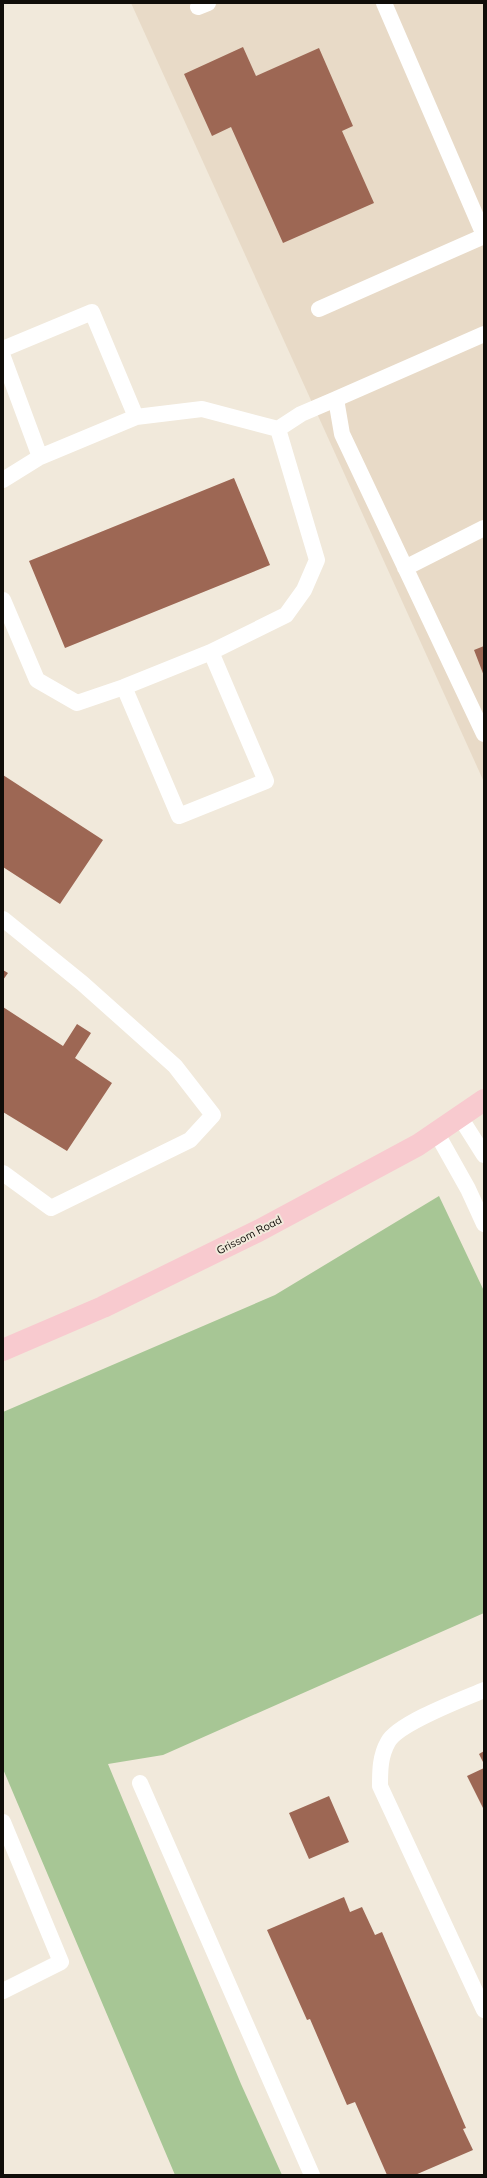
<svg xmlns="http://www.w3.org/2000/svg" width="487" height="2178" viewBox="0 0 487 2178" font-family="Mulish,sans-serif">
  <style>
    .commercial { fill: #e8dac7 }
    .grass { fill: #a7c695 }
    .building { fill: #9d6754 }
    .lines { fill: none; stroke-linecap: round; stroke-linejoin: round }
    .lane { stroke: #fff; stroke-width: 16 }
    .primary { stroke: #f8cacf; stroke-width: 22 }
    .labels { text-anchor: middle; dominant-baseline: central; stroke-width: 4; stroke-linejoin: round; paint-order: stroke }
    .street-label { font-size: 11px; fill: #100d09; stroke: #f1e9db }
  </style>
  <rect width="100%" height="100%" fill="#f1e9db"/>
  <path class="commercial" d="M131 3H484V782Z"/>
  <path class="grass" d="M439 1196 484 1291V1613L163 1755 108 1764 241 2084 282 2175H175L3 1769V1412L275 1295Z"/>
  <path class="building" d="M243 47 256 76 319 48 353 126 342 131 374 203 283 243 231 127 212 136 184 74Z
    M234 478 270 565 65 648 29 561Z
    M484 646V676L474 650Z
    M3 775 103 840 60 904 3 867Z
    M3 970 8 973 3 980Z
    M3 1007 63 1046 77 1024 91 1033 75 1058 112 1083 67 1151 3 1112Z
    M484 1751V1764L479 1754Z
    M484 1768V1810L467 1776Z
    M329 1796 349 1842 309 1859 289 1813Z
    M344 1897 350 1912 362 1907 375 1935 382 1932 466 2128 463 2129 473 2150 415 2175H387L355 2102 347 2105 310 2019 307 2020 267 1930Z"/>
  <g class="lines">
    <path class="lane" d="M384 3 484 235
      M198 7 208 3
      M319 309 484 236
      M484 334 336 399 342 434 484 734
      M3 349 92 312 136 417 202 409 278 429 301 414 336 399
      M3 357 40 457 3 480
      M40 457 136 417
      M405 568 484 528
      M3 600 37 680 77 703 124 687 179 816 266 781 211 652 286 615 304 590 317 560 278 429
      M124 687 211 652
      M3 919 82 983 175 1066 213 1115 190 1140 51 1208 3 1173
      M460 1117 484 1155
      M436 1132 468 1189 484 1224
      M484 1690C463 1699 398 1723 388 1742 380 1756 380 1771 380 1786L484 2010
      M140 1783 312 2175
      M3 1822 61 1962 3 1991"/>
    <path class="primary" d="M3 1350 103 1307 258 1231 418 1145 484 1100"/>
  </g>
  <g class="labels">
    <g class="street-label">
      <text transform="translate(249 1235) rotate(-27)">Grissom Road</text>
    </g>
  </g>
  <rect width="487" height="2178" fill="none" stroke="#100d09" stroke-width="8"/>
</svg>
